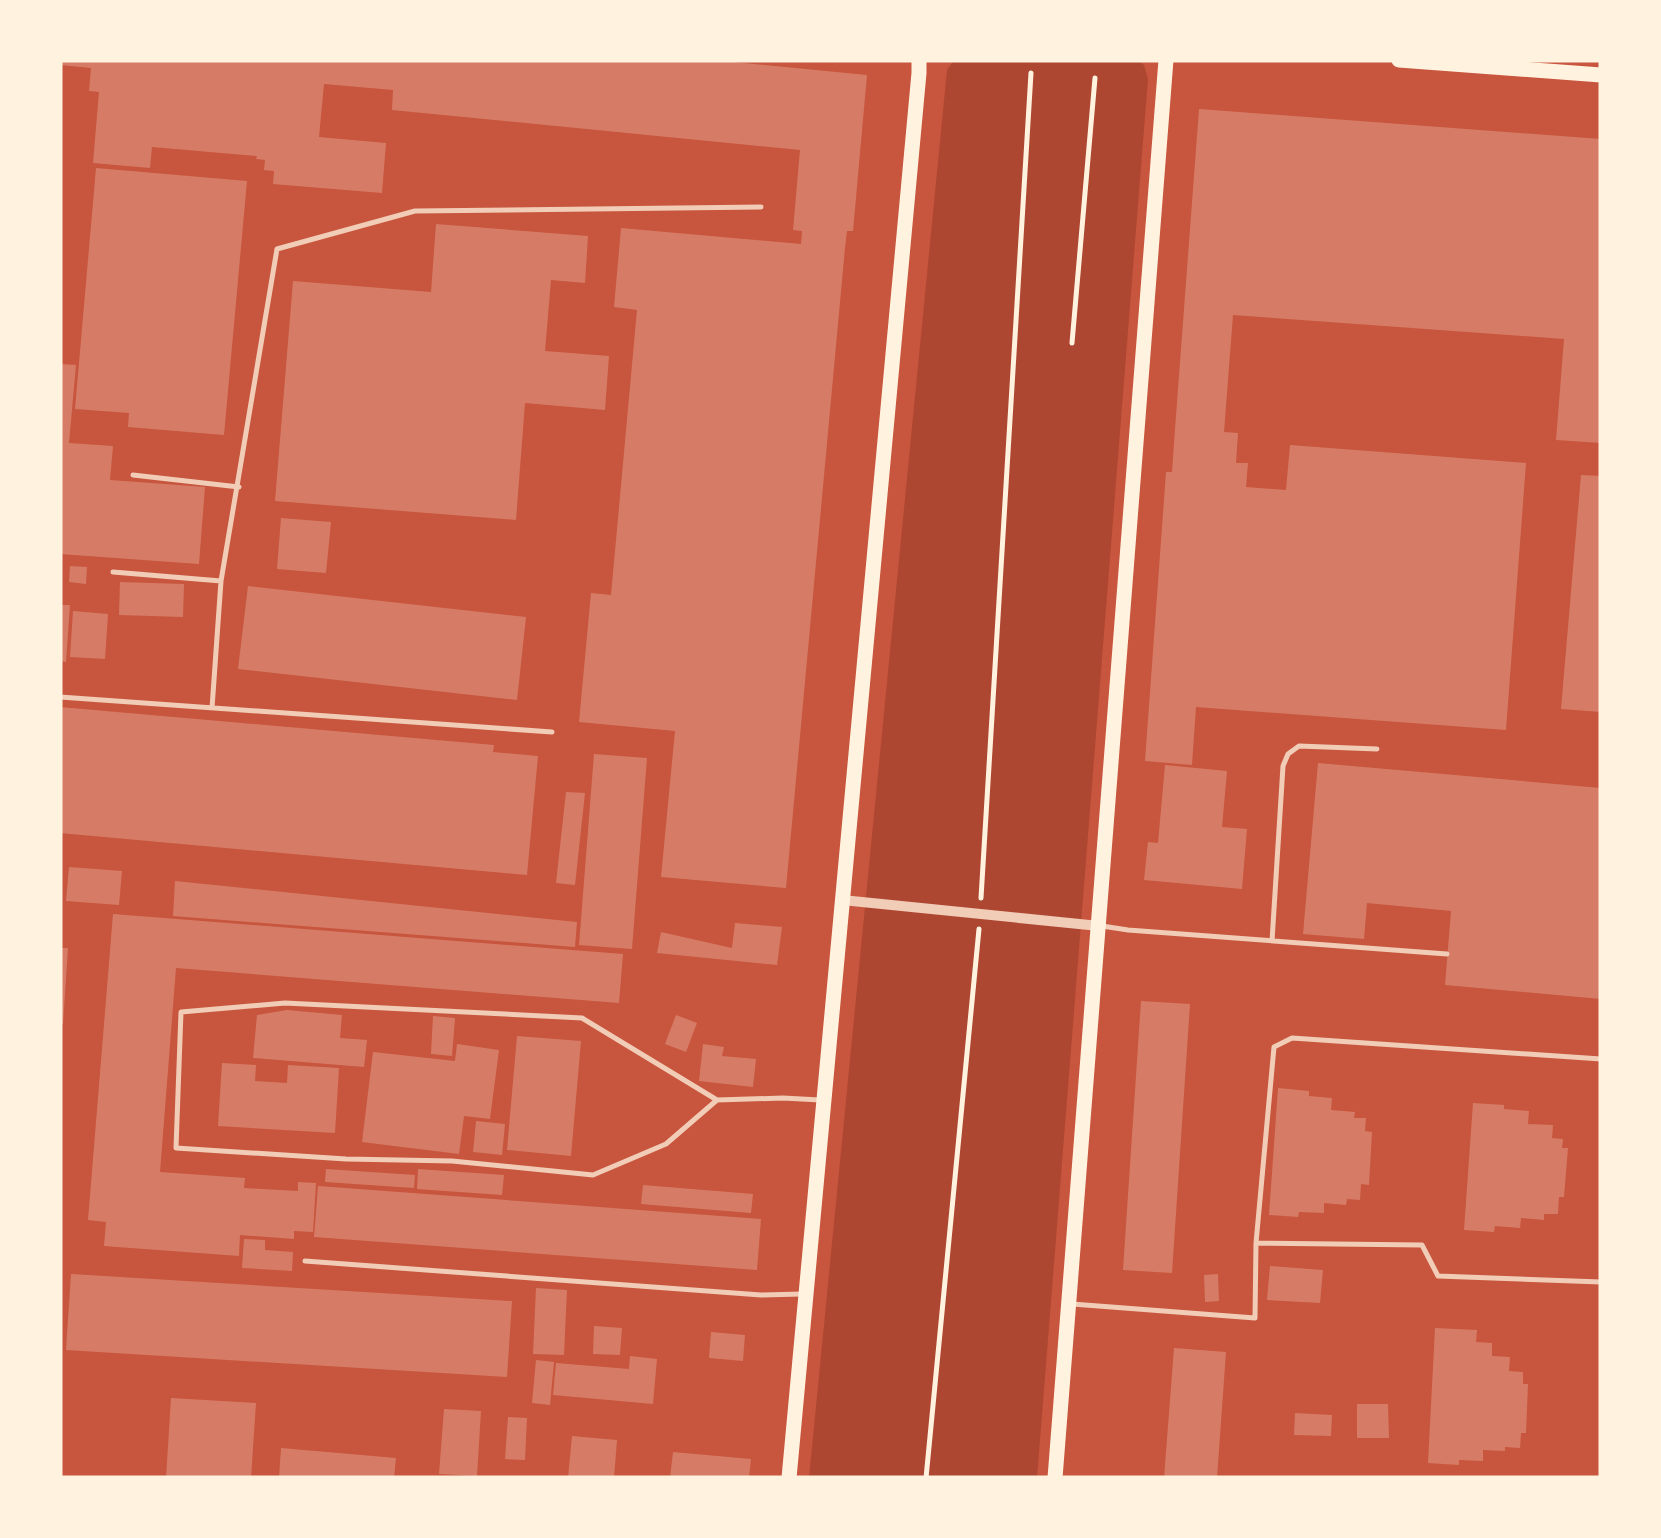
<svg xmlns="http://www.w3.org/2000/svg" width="1661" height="1538" viewBox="0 0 1661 1538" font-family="Mulish,sans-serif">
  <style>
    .green { fill: #ae4732 }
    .building { fill: #d67c66 }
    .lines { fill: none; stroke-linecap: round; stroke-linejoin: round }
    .path { stroke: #fff3e0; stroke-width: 5 }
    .service { stroke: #f1ccb7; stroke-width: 5 }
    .minor { stroke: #f1ccb7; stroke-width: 10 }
    .secondary { stroke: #fff3e0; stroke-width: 15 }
  </style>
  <rect width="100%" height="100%" fill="#c8553d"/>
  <path class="green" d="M954 60H1137L1144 65 1148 79 1037 1478H809L947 70Z"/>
  <path class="building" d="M60 60H713L867 75 853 231H847L845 248 786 888 661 877 675 731 579 722 591 593 611 595 637 310 614 307 621 228 801 244 802 231 793 230 800 150 392 110 393 90 324 84 319 137 386 143 382 193 273 184 274 171 264 170 265 160 256 159 257 156 152 147 150 168 93 163 99 92 89 91 91 68 60 65Z
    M1199 109 1601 139V443L1556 440 1564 339 1233 315 1224 432 1238 433 1236 463H1248L1246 487 1286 490 1290 445 1526 463 1506 730 1196 707 1192 765 1145 761 1166 472H1172L1175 429Z
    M96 168 247 181 224 435 128 427 129 413 75 409Z
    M436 224 588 236 585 283 551 280 545 351 609 356 605 410 525 403 516 520 275 501 293 281 431 292Z
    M60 364 76 365 69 443 113 446 110 480 205 487 199 564 60 554Z
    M1581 475 1601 476V712L1561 709Z
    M281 518 331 522 326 573 277 569Z
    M70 566 87 567 86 584 69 582Z
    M120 582 184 584 183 617 119 615Z
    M248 586 526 617 517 700 238 669Z
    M60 605H70L66 662 60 661Z
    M73 611 108 614 105 659 70 657Z
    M60 707 494 745 493 752 538 756 527 875 60 833Z
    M594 754 647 758 632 949 579 945Z
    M1318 763 1601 788V999L1445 985 1451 911 1367 903 1364 939 1303 934Z
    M1165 765 1227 771 1222 827 1247 829 1242 889 1144 880 1148 842 1158 843Z
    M566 792 585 793 575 885 556 883Z
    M69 867 122 871 119 905 66 901Z
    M175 881 577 922 575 947 173 916Z
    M113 914 623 954 619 1003 176 968 160 1172 245 1178 244 1188 298 1191V1182L316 1183 313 1232 294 1231V1239L240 1235 239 1256 104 1246 106 1222 88 1220Z
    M735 923 782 927 777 965 657 953 661 932 732 948Z
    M60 948H68L63 1024H60Z
    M1141 1001 1190 1004 1172 1273 1123 1270Z
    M287 1010 342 1015 340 1038 367 1040 364 1067 253 1058 257 1015Z
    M676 1015 697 1023 686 1052 665 1044Z
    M433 1016 455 1018 452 1056 431 1054Z
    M517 1036 581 1041 571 1156 507 1150Z
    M457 1044 499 1050 490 1119 464 1116 459 1154 362 1142 373 1052 455 1061Z
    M703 1044 724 1047 722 1056 756 1059 753 1087 699 1081Z
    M222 1063 256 1065 255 1081 287 1083 288 1065 339 1068 335 1133 218 1126Z
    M1278 1088 1309 1091V1096L1332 1098 1331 1110 1355 1112 1354 1118H1366L1365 1131 1372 1132 1369 1185 1361 1184 1360 1200 1347 1199 1346 1205 1324 1203V1213L1299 1212 1298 1217 1269 1215Z
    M1473 1103 1504 1105V1109L1529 1111 1528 1124 1553 1125 1552 1138 1563 1139 1562 1148H1568L1564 1197H1559L1558 1214H1544V1220L1521 1218 1520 1228 1495 1226 1494 1232 1464 1230Z
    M476 1121 505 1124 502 1155 473 1152Z
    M326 1169 415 1175 414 1188 325 1182Z
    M418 1169 504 1175 502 1195 417 1189Z
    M643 1185 753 1194 751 1213 641 1204Z
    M318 1186 761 1219 757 1270 314 1237Z
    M244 1239 265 1240V1250L293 1252 292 1271 242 1268Z
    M1270 1266 1323 1270 1320 1303 1267 1300Z
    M71 1274 512 1301 507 1377 66 1350Z
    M1218 1274 1219 1301 1205 1302 1204 1275Z
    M536 1288 567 1290 564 1355 533 1354Z
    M594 1326 622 1328 620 1355 593 1354Z
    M1435 1328 1477 1330 1476 1342 1492 1343V1356L1510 1357 1509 1371 1523 1372V1384H1528L1526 1433H1521L1520 1448 1505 1447V1451L1483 1450V1461L1459 1460V1465L1428 1463Z
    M711 1332 745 1335 743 1361 709 1358Z
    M1174 1348 1226 1352 1217 1478H1164Z
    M630 1356 657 1359 653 1404 553 1395 556 1363 629 1369Z
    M536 1360 554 1362 550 1405 532 1403Z
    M171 1398 256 1403 251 1478H166Z
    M1357 1404H1388L1389 1438H1357Z
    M444 1409 481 1411 477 1476 439 1474Z
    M1295 1413 1332 1415 1331 1436 1294 1435Z
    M508 1417 527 1418 525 1460 505 1459Z
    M572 1436 617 1440 614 1478H568Z
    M281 1448 396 1458 394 1478H279Z
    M673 1452 751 1459 749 1478H670Z"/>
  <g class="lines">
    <path class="path" d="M1072 343 1095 78
      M981 898 1031 73
      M926 1478 979 929"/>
    <path class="service" d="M133 475 239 487
      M113 572 221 581
      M60 697 552 732
      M212 708 221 581 277 249 415 211 761 207
      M1102 926 1128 930 1447 954
      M1272 941 1283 766 1288 754 1299 746 1377 749
      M717 1100 582 1018 285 1003 181 1012 176 1148 346 1159 452 1161 593 1175 666 1144 717 1100 783 1098 820 1100
      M1256 1243 1422 1245 1438 1276 1601 1282
      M305 1261 761 1295 802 1294
      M1072 1304 1255 1318 1256 1243 1274 1047 1292 1038 1601 1059"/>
    <path class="minor" d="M842 900 1099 926"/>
    <path class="secondary" d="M1399 60 1601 75
      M789 1478 919 73V60
      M1055 1478 1166 60"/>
  </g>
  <rect width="1661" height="1538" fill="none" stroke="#fff3e0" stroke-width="125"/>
</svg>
